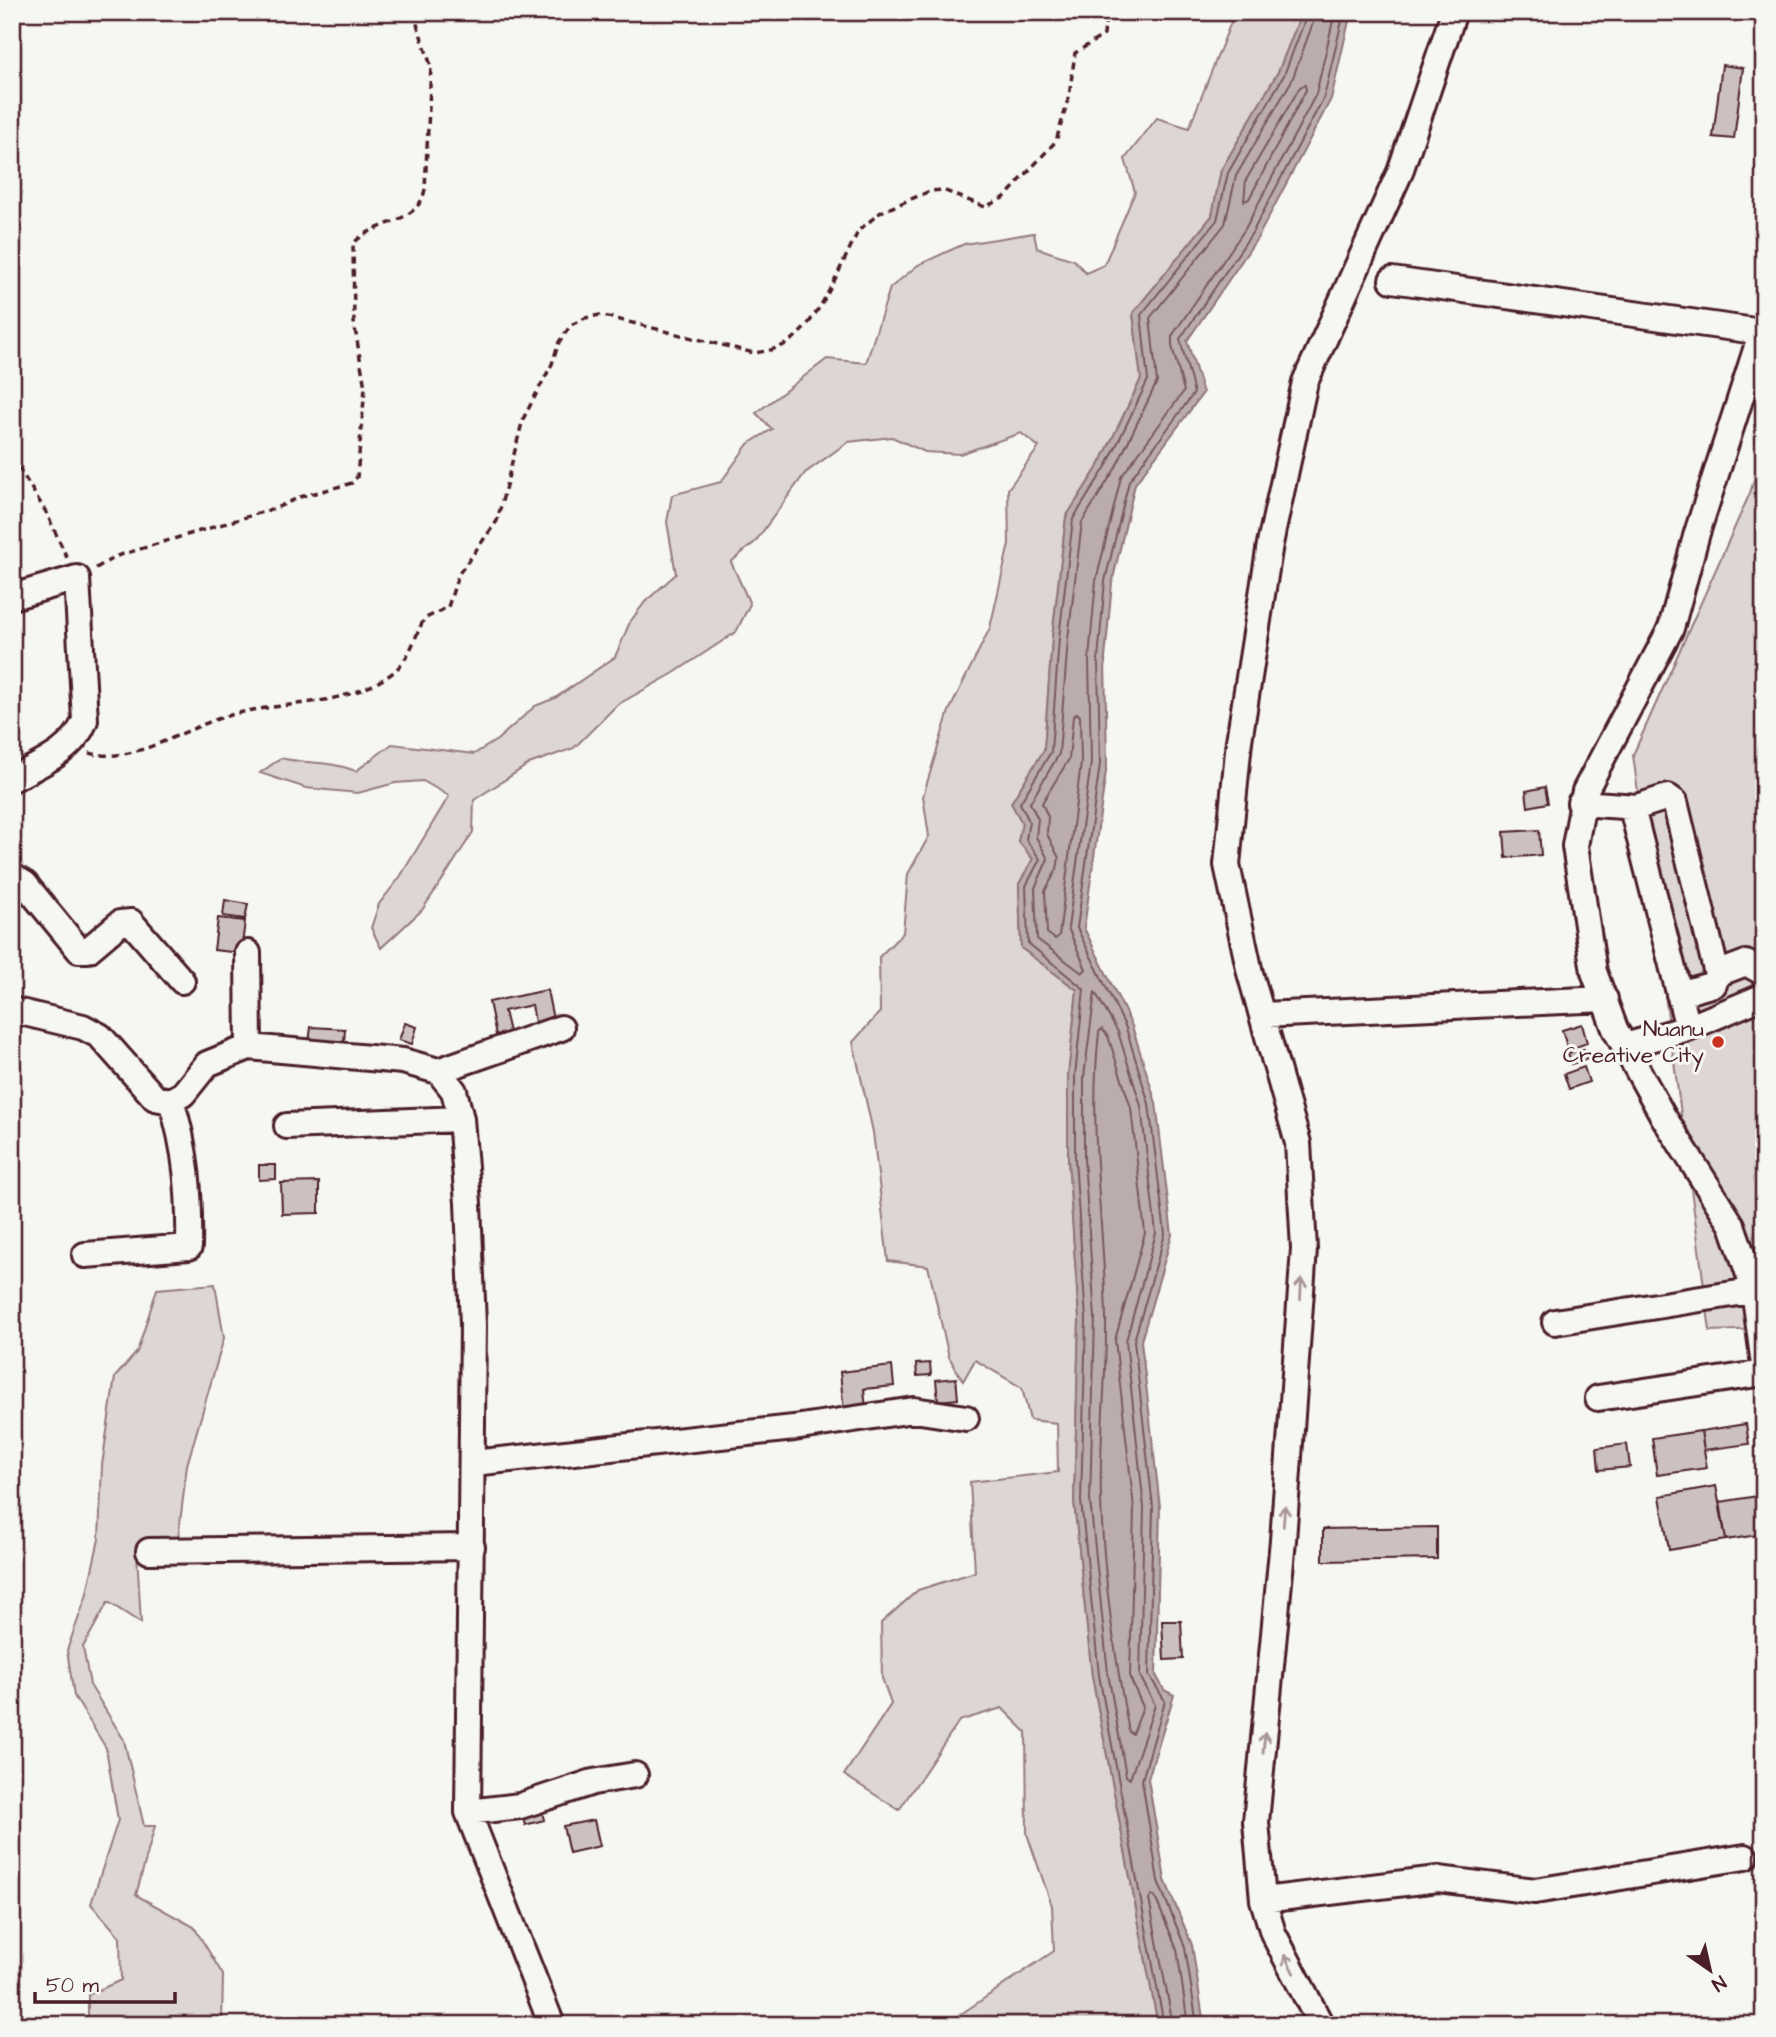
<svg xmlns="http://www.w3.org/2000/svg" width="1776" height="2037" viewBox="0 0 1776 2037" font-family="'Architects Daughter',sans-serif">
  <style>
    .green { fill: #ddd6d5; stroke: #947a80; stroke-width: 2 }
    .water { fill: #bbadae; stroke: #8e747a; stroke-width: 2 }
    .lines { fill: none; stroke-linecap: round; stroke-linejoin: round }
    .shore { stroke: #77585f; stroke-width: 2 }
    .building { fill: #ccc1c0; stroke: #4a1f2b; stroke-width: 2 }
    .minor-casing { stroke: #4a1f2b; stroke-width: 30 }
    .path { stroke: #4a1f2b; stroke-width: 3.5; stroke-dasharray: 7 5; stroke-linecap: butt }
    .minor { stroke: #f6f6f2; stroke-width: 24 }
    .oneway { stroke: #a99598 }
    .poi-dot { fill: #c8321e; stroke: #f6f6f2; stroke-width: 2.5 }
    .labels { text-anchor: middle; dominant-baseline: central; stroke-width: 6; stroke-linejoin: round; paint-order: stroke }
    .poi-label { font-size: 23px; fill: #4a1f2b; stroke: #f6f6f2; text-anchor: end }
  </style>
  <rect width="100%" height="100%" fill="#f6f6f2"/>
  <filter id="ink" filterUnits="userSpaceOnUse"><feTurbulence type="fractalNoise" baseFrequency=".0143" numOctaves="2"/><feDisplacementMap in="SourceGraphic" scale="14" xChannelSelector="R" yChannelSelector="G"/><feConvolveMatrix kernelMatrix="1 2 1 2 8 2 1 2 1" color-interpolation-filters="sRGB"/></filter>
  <g filter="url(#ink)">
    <path class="green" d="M1235 12H1302L1278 72 1221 170 1212 216 1133 313 1141 379 1101 462 1066 517 1052 638 1044 750 1011 803 1023 823 1018 841 1033 859 1019 884 1021 948 1077 990 1068 1076V1159L1079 1319 1074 1501 1092 1676 1158 2025H962L958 2016 1054 1951 1052 1906 1027 1834 1026 1732 1002 1708 959 1721 899 1810 844 1775 891 1704 882 1678 881 1623 918 1590 975 1572 970 1482 1058 1472 1057 1423 1030 1420 1022 1388 975 1360 963 1381 949 1357 928 1266 888 1261 873 1132 853 1042 880 1012 879 957 903 933 908 874 929 836 923 796 949 711 990 628 1009 544 1008 489 1039 447 1021 433 960 454 925 452 892 437 848 442 805 473 755 542 731 562 750 604 736 632 674 673 617 705 574 748 529 764 474 800 473 832 445 876 422 910 381 948 371 928 379 904 400 877 449 796 423 781 395 783 358 793 306 788 260 773 281 758C310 765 327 760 356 771L392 744 474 754 497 740 535 706 555 698 615 657 630 622 645 602 676 574 667 522 672 495 721 482 748 444 772 429 756 413 827 359 866 363 890 288 918 265 964 244 1034 233 1037 248 1074 260 1086 273 1104 265 1135 192 1125 159 1157 118 1189 128Z
      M1764 447V1329L1710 1331 1633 755 1750 493Z
      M215 1284 224 1338 187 1465 177 1548 137 1553 141 1623 108 1602 83 1647 90 1685 124 1740 144 1826H155L136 1895 194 1927 223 1975 222 2025H88V1995L121 1980 120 1937 91 1904 118 1820 106 1748 74 1696 67 1650 86 1597 99 1539 102 1465 115 1377 137 1352 157 1289Z"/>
    <path class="water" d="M1302 12H1351L1331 99 1258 237 1187 341 1203 393 1135 484 1112 583 1105 659 1107 764 1084 928 1132 1026 1156 1103 1172 1235 1141 1341 1160 1507 1156 1675 1164 1690 1174 1695 1148 1779 1165 1880 1192 1945 1204 2025H1158L1092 1676 1074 1501 1079 1319 1068 1159V1076L1077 990 1021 948 1019 884 1033 859 1018 841 1022 823 1011 803 1044 750 1052 638 1066 517 1101 462 1141 379 1133 313 1212 216 1221 170 1278 72Z"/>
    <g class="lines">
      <path class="shore" d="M1317 12 1292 80 1236 176 1225 224 1150 318 1157 382 1115 469 1082 522 1068 639 1059 754 1030 803 1038 819 1036 837 1048 859 1035 888 1037 939 1082 973 1086 969 1068 928 1091 763 1089 658 1096 581 1121 477 1184 391 1172 346V336L1245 229 1316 94 1335 12
        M1305 85 1306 90 1249 199 1244 201 1246 180 1300 87Z
        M1077 713 1080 716 1081 763 1059 936 1055 939 1047 933 1045 891 1057 869 1059 858 1047 834 1048 817 1042 803 1069 759 1073 716Z
        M1095 992 1118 1032 1141 1106 1156 1233 1126 1341 1144 1508 1140 1676 1155 1705 1130 1779 1126 1776 1108 1673 1090 1500 1095 1318 1084 1159V1077Z
        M1102 1029 1108 1036 1131 1108 1145 1233 1115 1340 1134 1508 1130 1678 1143 1707 1133 1734 1129 1732C1115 1658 1103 1574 1101 1499 1099 1439 1107 1379 1106 1318 1104 1220 1088 1132 1099 1032Z
        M1164 2025 1099 1675 1081 1501 1086 1319 1075 1159V1076L1084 989 1028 943 1026 886 1040 859 1026 840 1029 821 1020 803 1051 752 1059 638 1073 519 1107 465 1148 380 1141 315 1217 220 1228 173 1284 75 1308 12
        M1173 2025 1149 1899 1152 1895 1155 1897 1177 1949 1188 2025
        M1197 2025 1185 1947 1158 1881 1142 1780 1165 1701 1149 1675 1153 1507 1134 1341 1165 1234 1149 1104 1126 1028 1077 928 1100 764 1098 659 1105 581 1129 481 1194 393 1180 339 1252 233 1324 97 1344 12"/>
    </g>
    <path class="building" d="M1722 65 1743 68 1734 139 1713 137Z
      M1545 787 1548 803 1528 807 1526 791Z
      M1539 830 1541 855 1506 858 1504 832Z
      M225 900 248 904 245 919 223 916Z
      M218 918 245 921 241 953 214 950Z
      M547 990 554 1024 536 1028 532 1005 504 1011 509 1032 496 1035 489 1002Z
      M405 1023 417 1027 412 1044 399 1040Z
      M1582 1024 1587 1043 1568 1050 1562 1030Z
      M311 1027 345 1029 344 1044 309 1042Z
      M1584 1049 1587 1059 1571 1064 1568 1053Z
      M1584 1067 1589 1082 1569 1089 1564 1074Z
      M259 1165H276V1179L259 1180Z
      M319 1182V1213L282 1214 281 1183Z
      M930 1363 931 1375 917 1376 916 1364Z
      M892 1366 894 1386 864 1389 866 1410 844 1412 840 1372Z
      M956 1378 958 1399 938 1401 936 1380Z
      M1746 1424 1749 1444 1704 1450 1701 1431Z
      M1701 1431 1707 1468 1657 1475 1652 1438Z
      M1627 1444 1630 1467 1599 1470 1597 1448Z
      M1716 1486 1726 1540 1669 1550 1660 1496Z
      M1764 1495V1534L1726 1540 1720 1502Z
      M1437 1527V1559L1323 1561V1529Z
      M1162 1621H1181L1183 1659 1164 1660Z
      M540 1804 544 1820 525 1825 520 1809Z
      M594 1820 600 1846 569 1853 563 1826Z"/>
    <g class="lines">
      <g class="minor-casing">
        <path id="minor" d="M1392 280 1762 332
          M1764 325 1697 533 1671 628 1585 791 1575 846 1594 972 1615 1029 1663 1116 1732 1225 1754 1289 1764 1365
          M12 597 77 578 85 720C74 751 40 764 12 779
          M1580 803 1637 807
          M12 876 25 884 79 950H88L120 923 131 922 182 981
          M248 953 249 1047
          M1717 974 1746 963 1764 973
          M1679 994 1714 984 1717 974 1675 802 1668 797 1637 807 1634 816 1688 1028
          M12 1010 83 1027 100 1036 155 1098 171 1101 183 1094 207 1064 249 1047 403 1061 438 1071 561 1028
          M1262 1015 1605 999
          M1625 1046 1688 1028 1764 996
          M438 1071 454 1091 461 1119 468 1203 473 1325 468 1812 552 2025
          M287 1126 461 1119
          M85 1255 189 1247C190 1197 187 1149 171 1101
          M1555 1322 1764 1289
          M1598 1398 1764 1373
          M473 1463 794 1428 914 1410 966 1418
          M149 1551 472 1547
          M468 1812 520 1806 593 1782 635 1775
          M1263 1900 1438 1879 1535 1891 1745 1857
          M1321 2025 1273 1933 1263 1900 1256 1822 1283 1540 1304 1249 1298 1143 1250 973 1227 865 1239 741 1270 544 1305 382 1400 172 1454 12"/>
      </g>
      <path class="path" d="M12 457 46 512 68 560
        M96 568 117 556 276 508 300 497 352 483 357 477 365 388 354 322 353 244C374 220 419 225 425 189L431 66 413 12
        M89 753C134 765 184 728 227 716 282 700 342 709 391 674 410 660 414 638 424 619L448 607 458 575 497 521 523 419 552 364 559 342 571 325 585 318 600 315 754 353C768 351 779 349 790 341 820 321 842 262 859 230L881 212 930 191 943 190 985 207 1005 197 1056 141 1069 97 1075 53 1104 35 1106 12"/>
      <use href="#minor" class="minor"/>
    </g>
    <defs><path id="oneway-shaft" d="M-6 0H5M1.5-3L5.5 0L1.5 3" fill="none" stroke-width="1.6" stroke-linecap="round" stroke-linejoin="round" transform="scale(1.75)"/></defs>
    <g class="oneway">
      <use href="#oneway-shaft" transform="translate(1301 1289) rotate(-87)"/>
      <use href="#oneway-shaft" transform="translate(1284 1516) rotate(-86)"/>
      <use href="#oneway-shaft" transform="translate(1264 1743) rotate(-84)"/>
      <use href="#oneway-shaft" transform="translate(1289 1964) rotate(-117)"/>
    </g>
  </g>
  <circle class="poi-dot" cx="1718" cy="1042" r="7"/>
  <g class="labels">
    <g class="poi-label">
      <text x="1704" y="1029">Nuanu<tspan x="1704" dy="26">Creative City</tspan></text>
    </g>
  </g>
  <rect width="1776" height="2037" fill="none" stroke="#f6f6f2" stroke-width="42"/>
  <rect x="21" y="21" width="1734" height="1995" fill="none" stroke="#4a1f2b" stroke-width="2.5" filter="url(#ink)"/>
  <g transform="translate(1710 1970) rotate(146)" stroke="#f6f6f2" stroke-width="5" paint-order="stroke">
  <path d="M0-5L12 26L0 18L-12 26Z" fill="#4a1f2b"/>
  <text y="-10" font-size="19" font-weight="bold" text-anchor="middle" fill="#4a1f2b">N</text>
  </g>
  <path d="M35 1992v10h140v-10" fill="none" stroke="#4a1f2b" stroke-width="3.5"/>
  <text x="46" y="1992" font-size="21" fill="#4a1f2b" stroke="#f6f6f2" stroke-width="5" paint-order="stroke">50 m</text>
</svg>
